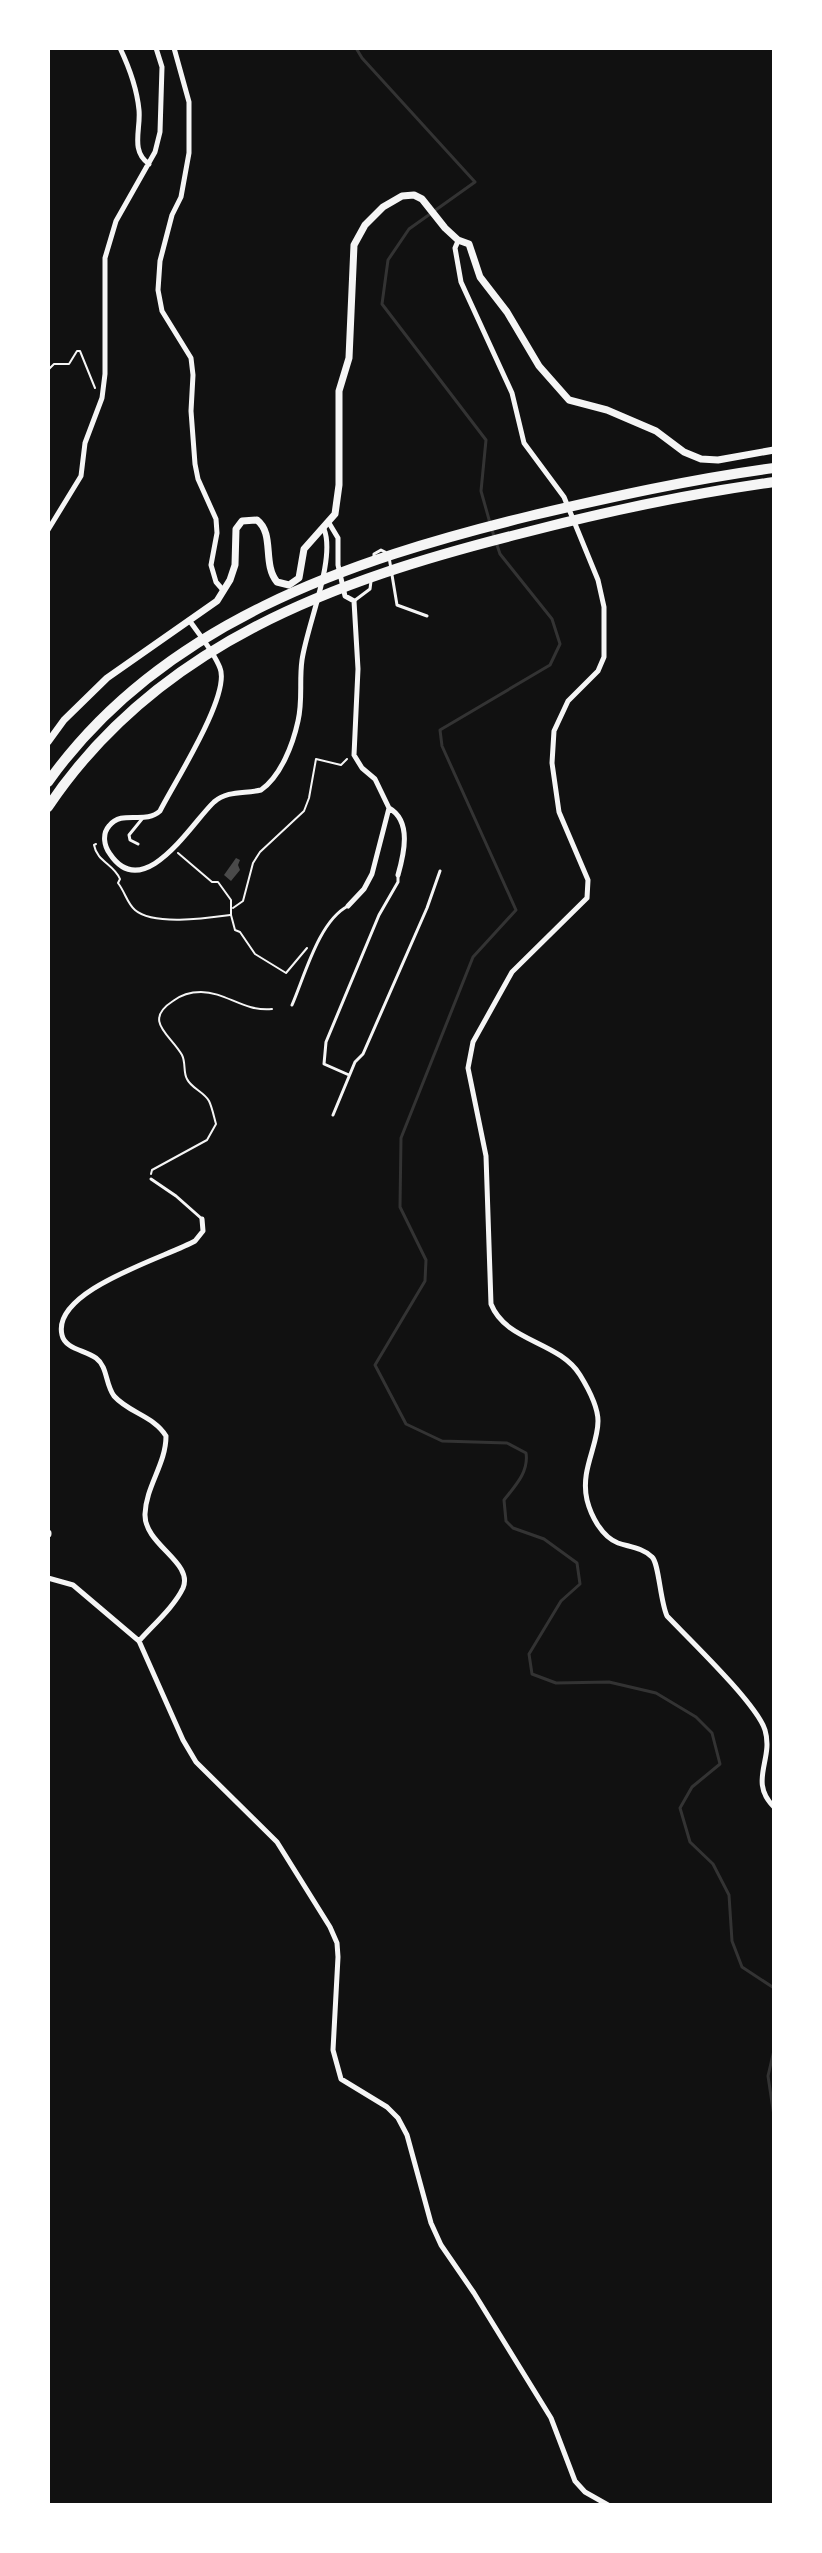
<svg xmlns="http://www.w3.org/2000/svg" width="822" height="2553" viewBox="0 0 822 2553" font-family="'PT Sans',sans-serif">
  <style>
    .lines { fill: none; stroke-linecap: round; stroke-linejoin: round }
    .stream { stroke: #333; stroke-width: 3 }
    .building { fill: #4a4a4a }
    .path { stroke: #f5f5f5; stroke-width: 2 }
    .service { stroke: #f5f5f5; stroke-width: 3 }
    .minor { stroke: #f5f5f5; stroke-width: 5 }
    .tertiary { stroke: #f5f5f5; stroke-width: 7 }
    .motorway { stroke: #f5f5f5; stroke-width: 10 }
  </style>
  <rect width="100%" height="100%" fill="#111"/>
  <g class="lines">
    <path class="stream" d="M356 48 362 58 475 182 409 229 388 260 382 304 486 440 481 491 490 523
      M492 530 500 554 552 619 560 644 550 665 440 730 442 746 516 910 473 957 401 1138 400 1207 426 1260 425 1281 375 1365 406 1424 442 1441 507 1443 526 1453C529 1472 515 1486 504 1500L506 1521 513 1528 544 1539 577 1563 580 1584 561 1601 529 1654 532 1674 556 1683 609 1682 656 1693 696 1717 712 1733 720 1764 692 1787 680 1808 690 1842 713 1864 729 1895 732 1941 742 1967 774 1988
      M774 2050 768 2076 774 2116"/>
  </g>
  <path class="building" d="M236 858 240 860 238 865 240 870 231 881 224 875Z"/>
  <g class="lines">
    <path class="path" d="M48 370 54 364H69L77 351H80L95 388
      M96 844 94 845C97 862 114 864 120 879L118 883C125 892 127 903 135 910 153 926 208 918 230 915
      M178 853 212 882H218L231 900V915L235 930 240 932 255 954 286 973 307 948
      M233 908 243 901 253 863 260 852 304 811 309 798 316 759 341 765 347 759
      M151 1174 152 1170 207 1140 216 1124C214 1117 212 1107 209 1101 204 1092 191 1088 187 1079 183 1072 186 1063 182 1055 171 1035 142 1021 173 1001 182 994 190 992 201 992 226 992 244 1012 272 1009"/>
    <path class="service" d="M374 557V554L381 550 385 552
      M389 557 397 605 427 616
      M354 601 370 589 371 581
      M138 844 130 840 129 835 142 819
      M292 1005C305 975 319 921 348 906
      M349 1075 324 1064 326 1042 379 915 398 882V875
      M333 1115 355 1062 363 1054 427 908 440 871
      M151 1179 176 1196 202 1219"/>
    <path class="minor" d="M120 48C129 67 137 89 139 110 141 129 130 151 149 164
      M174 48 189 102V153L181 197 172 215 160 261 158 290 162 311 191 358 193 375 191 411 195 464 198 479 216 519 217 533 211 565 216 582 223 590
      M458 241 455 248 461 282 512 393 524 443 564 497 598 580 604 607V657L598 671 568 701 554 731 552 763 559 812 588 880 587 898 512 972 473 1042 468 1068 486 1156 491 1304C506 1342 559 1341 580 1375 588 1388 598 1406 598 1421 598 1446 580 1470 587 1500 591 1516 602 1537 618 1543 630 1547 643 1548 652 1557 659 1563 660 1601 667 1616 689 1639 757 1704 765 1730 774 1760 748 1781 774 1807
      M329 523 338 538V565L345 596 354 601 358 669 354 755 362 768 375 779 389 808 372 874 364 889 348 906
      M48 530 81 476 85 443 102 398 105 374V258L116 221 155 152 160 132 162 67 156 48
      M189 620C199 634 214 652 220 668 231 695 174 783 160 811 145 825 122 809 109 826 102 834 104 846 110 854 144 905 193 821 214 802 228 790 245 794 261 790 281 776 293 744 298 721 303 700 299 681 302 660 307 625 336 559 324 529
      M389 808C412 821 404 854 398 875
      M48 1578 73 1585 139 1641 183 1740 196 1762 277 1842 330 1927 337 1943 338 1957 333 2050 341 2079 387 2107 398 2118 407 2135 431 2223 441 2245 474 2293 551 2418 575 2481 585 2492 608 2505
      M139 1641C153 1625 174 1607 183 1588 194 1562 144 1545 145 1514 146 1486 166 1464 166 1436 154 1416 129 1413 114 1396 105 1384 108 1367 96 1358 85 1350 65 1349 62 1335 51 1290 167 1257 195 1241L203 1231 202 1219"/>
    <path class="tertiary" d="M48 742 64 720 107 678 217 601 230 580 235 565 236 529 242 521 257 520C275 534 262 564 277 582L289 585 299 578 304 549 335 514 339 485V391L349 358 354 245 365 225 383 207 402 196 414 195 422 199 445 228 458 240 469 244 480 277 507 312 539 366 569 400 607 410 656 431 684 452 701 459 718 460 774 450
      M48 1533V1534"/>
    <path class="motorway" d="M48 782C161 623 350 560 530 516 611 497 692 479 774 468
      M48 807C158 643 336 580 519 534 603 512 688 494 774 482"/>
  </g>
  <rect width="822" height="2553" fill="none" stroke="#ffffff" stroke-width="100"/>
</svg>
